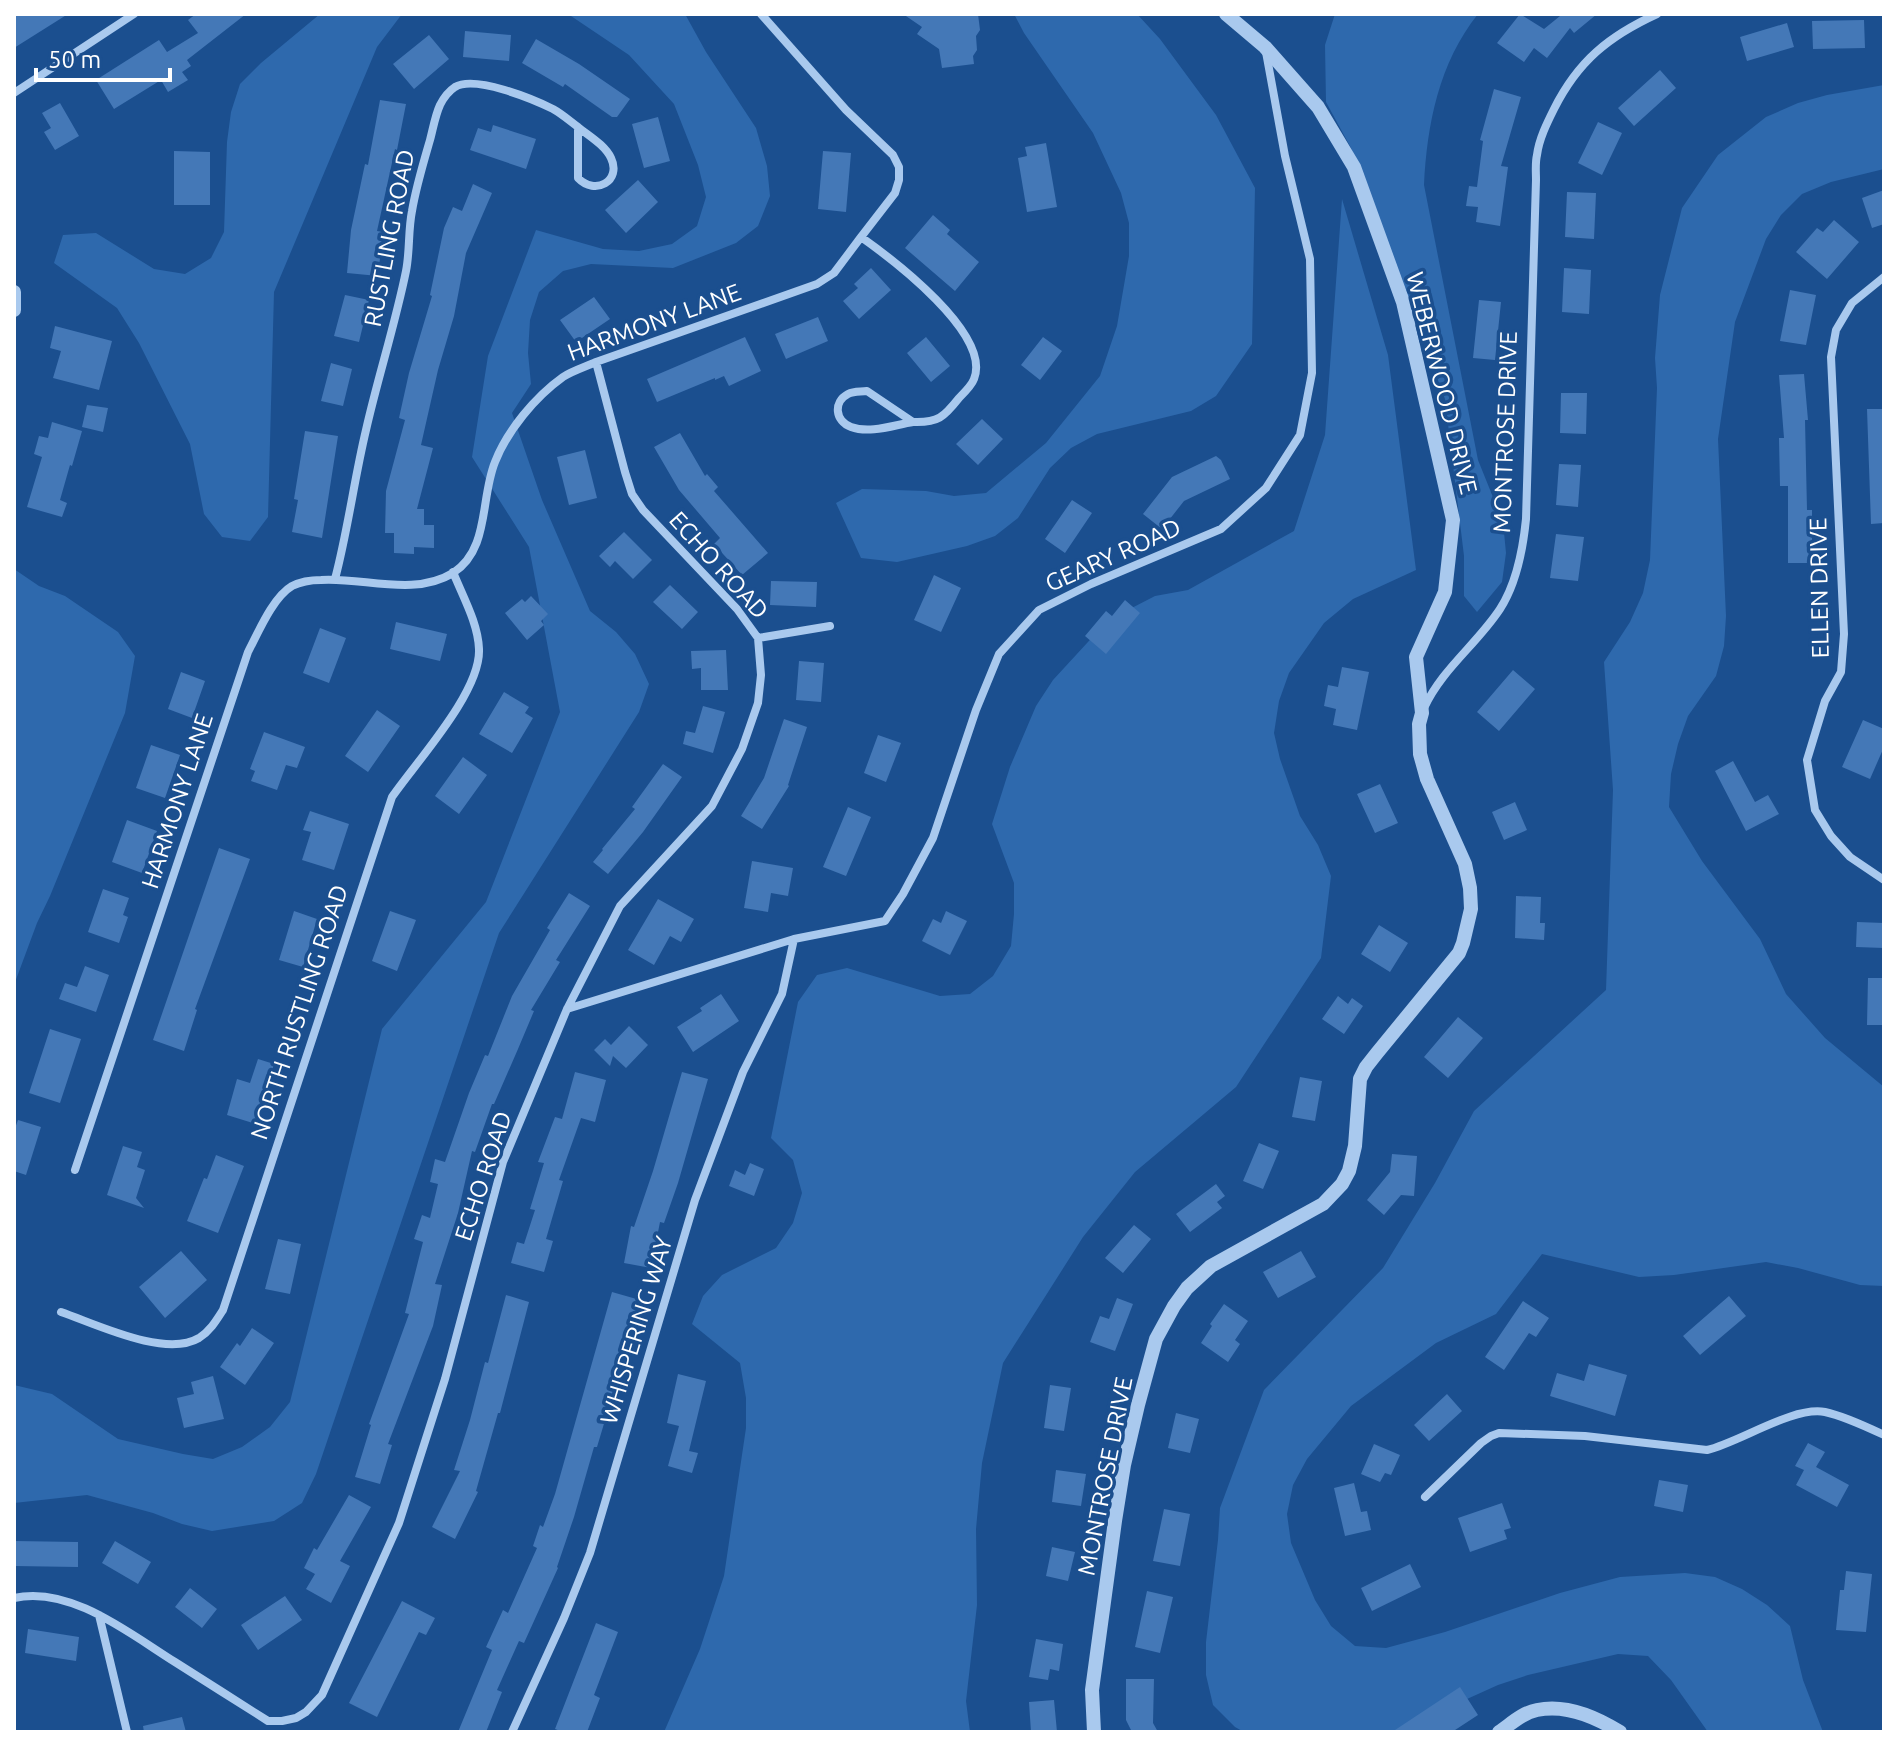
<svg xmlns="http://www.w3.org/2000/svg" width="1898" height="1746" viewBox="0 0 1898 1746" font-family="Ubuntu,sans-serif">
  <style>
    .green { fill: #2e69ad }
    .building { fill: #4478b7 }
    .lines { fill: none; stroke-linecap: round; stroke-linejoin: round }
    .minor { stroke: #a9c9ee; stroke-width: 8 }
    .tertiary { stroke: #a9c9ee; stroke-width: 14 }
    .labels { text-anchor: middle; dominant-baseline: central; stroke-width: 7; stroke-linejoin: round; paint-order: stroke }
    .street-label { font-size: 24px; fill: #fff; stroke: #1b4f8f }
  </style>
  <rect width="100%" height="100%" fill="#1b4f8f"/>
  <path class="green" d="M320 14H402L377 47 274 292 268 517 250 541 222 537 204 514 190 444 139 343 117 308 54 263 63 235 96 233 154 269 185 274 211 258 224 232 227 142 231 112 240 84 261 63Z
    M568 14H685L706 52 756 128 767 166 770 196 758 226 736 243 673 268 591 264 563 271 539 292 530 320 528 353 531 384 512 413 542 500 590 611 616 632 635 654 649 684 639 712 499 933 316 1474 302 1503 274 1521 212 1531 182 1524 153 1513 87 1495 14 1503V1385L52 1394 118 1439 183 1454 213 1459 242 1447 270 1427 290 1402 382 1029 486 902 560 712 529 547 472 457 488 356 536 230 603 249 639 251 672 244 697 226 706 197 698 165 674 104 629 55Z
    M1014 14H1137L1160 39 1216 115 1255 188 1252 344 1216 396 1191 411 1097 434 1071 448 1050 468 1018 518 995 536 967 546 897 562 861 558 836 503 862 489 926 491 954 496 986 493 1046 443 1100 376 1117 326 1129 256V223L1121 193 1093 133 1024 33Z
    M1335 14H1478C1439 63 1427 124 1424 185L1478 460 1503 522 1506 553 1502 582 1477 612 1464 596V556L1445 399 1351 148 1326 102 1325 45Z
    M1884 85V169L1831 182 1802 194 1781 215 1766 239 1735 322 1718 439 1726 616 1724 646 1716 676 1688 716 1678 744 1671 774 1669 807 1702 861 1760 939 1786 994 1825 1038 1884 1087V1286L1860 1285 1798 1268 1766 1262 1674 1275 1639 1277 1542 1254 1496 1314 1436 1343 1351 1406 1307 1459 1293 1485 1287 1514 1291 1543 1315 1600 1331 1626 1355 1646 1386 1648 1445 1632 1560 1593 1620 1577 1685 1573 1715 1577 1742 1589 1767 1605 1790 1626 1803 1680 1823 1732H1708L1671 1680 1648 1656 1618 1654 1528 1675 1498 1685 1394 1732H1244L1235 1727 1213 1705 1206 1675V1642L1218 1540 1220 1508 1264 1390 1383 1268 1435 1183 1474 1111 1606 990 1613 790 1604 662 1630 622 1643 593 1650 560 1657 388 1655 358 1660 295 1682 208 1718 155 1766 117 1798 103 1827 95Z
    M1342 199 1388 355 1416 570 1353 599 1324 623 1289 673 1279 701 1274 733 1280 759 1300 816 1318 845 1331 876 1321 958 1236 1087 1135 1172 1083 1237 1003 1363 982 1463 976 1529 977 1605 966 1701 970 1732H664L700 1649 724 1576 746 1428V1398L740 1363 692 1324 703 1296 722 1275 776 1248 793 1223 802 1193 793 1160 771 1138 798 1002 817 975 847 968 940 996 970 994 993 976 1011 946 1014 914V883L992 824 1010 767 1036 706 1053 680 1099 630 1124 612 1155 596 1188 590 1294 531 1325 435Z
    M14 569 39 586 65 596 118 632 135 656 125 713 50 896 37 923 14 985Z"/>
  <path class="building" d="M14 14H68L14 48Z
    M196 14H246L187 60 191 66 182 72 188 80 168 92 161 80 114 109 96 80 159 40 167 52 198 33 188 20Z
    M903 14H978L980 30 976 36 977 50 973 56 974 64 942 68 939 49 917 34 922 27Z
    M1520 14 1544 29 1560 16 1558 14H1597L1574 33 1570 28 1547 58 1534 48 1524 62 1497 43Z
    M1864 20 1865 48 1813 49 1812 21Z
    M1787 23 1794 47 1747 61 1740 37Z
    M465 31 511 35 509 61 463 57Z
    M429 35 449 59 414 89 393 64Z
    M536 39 579 64 630 99 617 117H612L565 84 563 87 522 63Z
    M1660 70 1676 88 1634 126 1618 108Z
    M1494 89 1521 97 1501 166 1508 167 1500 226 1476 222 1478 207 1466 206 1469 186 1477 187 1483 141 1480 140Z
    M380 100 406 104 397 150 395 149 377 231 383 232 378 276 347 273 351 230 365 164 368 165Z
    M60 103 79 136 55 150 44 132 51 128 42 113Z
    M658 117 670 161 644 168 632 124Z
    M1598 122 1622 133 1602 175 1578 163Z
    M493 125 536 139 526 169 470 150 478 128 491 132Z
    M1046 143 1057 207 1027 212 1018 158 1027 156 1025 147Z
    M174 151 210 152V205H174Z
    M823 151 851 153 846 212 818 209Z
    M638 180 658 202 626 233 605 210Z
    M473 184 492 193 466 253 454 316 438 370 421 445 433 448 417 509H424V525H434V548L414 547V554L394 553V533H385L386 491 405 420 399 418 409 373 432 296 430 295 444 228 453 207 462 211Z
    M1884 190V224L1872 228 1862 198Z
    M1567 192 1596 193 1594 239 1565 237Z
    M933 215 950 230 947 234 979 262 955 291 905 248Z
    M1834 220 1859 242 1827 279 1796 252 1817 228 1823 232Z
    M871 268 891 290 859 319 843 301 858 288 854 284Z
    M1564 268 1591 270 1589 314 1562 312Z
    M1790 290 1816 295 1806 345 1780 341Z
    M345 295 369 300 359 342 334 336Z
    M594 297 610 319 576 342 560 320Z
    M1479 300 1501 302 1495 360 1473 358Z
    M818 317 828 341 786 359 775 334Z
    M55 326 112 341 99 390 53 378 61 351 50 348Z
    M745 337 761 371 729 386 724 376 715 380V378L657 402 647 379Z
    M926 337 950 366 931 382 907 353Z
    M1043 337 1062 351 1040 380 1021 365Z
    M331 363 352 369 343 406 321 401Z
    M1804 374 1808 420H1805L1807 510H1812V563H1788V486H1780L1779 438H1784L1779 375Z
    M1561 393H1587L1586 434 1560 433Z
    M87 405 108 408 103 432 82 427Z
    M1867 409H1884V523L1871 524Z
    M982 419 1003 439 978 465 956 444Z
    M52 422 82 431 72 466 70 465 60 500 67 503 62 517 27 507 42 457 34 454 39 436 48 438Z
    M305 431 338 436 322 538 292 532 298 500 294 499Z
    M680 433 705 476 707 474 718 487 714 491 768 553 742 575 714 544 720 538 679 490 654 447Z
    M585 450 597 498 569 505 557 457Z
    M1216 456 1221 460 1230 479 1184 501 1162 529 1143 514 1172 477Z
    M1559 464 1581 465 1578 507 1556 505Z
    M1072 500 1092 513 1065 553 1045 539Z
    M624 532 652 560 633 579 615 561 610 567 599 556Z
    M1556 534 1584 537 1578 581 1550 578Z
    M934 575 961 588 941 632 914 620Z
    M771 581 817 582 816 607 770 605Z
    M670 585 698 612 682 629 653 602Z
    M531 596 548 614 541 621 544 625 527 640 505 613 522 599 525 602Z
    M1125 600 1140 613 1106 654 1085 636 1106 611 1112 616Z
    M396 622 447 634 440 661 390 649Z
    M320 628 346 638 329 683 303 673Z
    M726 650 728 690H701V668L692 669 691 651Z
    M799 661 824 663 821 702 796 700Z
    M1342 667 1369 672 1357 730 1333 725 1336 709 1324 706 1328 685 1338 687Z
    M1513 670 1535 689 1499 731 1477 712Z
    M181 672 205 681 192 718 168 709Z
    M504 692 529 707 525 713 533 718 512 753 479 734Z
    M703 706 725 712 713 753 683 744 686 731 695 733Z
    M377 710 400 726 368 772 345 756Z
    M784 719 807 727 788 785 789 786 762 829 741 816 764 778Z
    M1863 720 1884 729V747L1870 779 1842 767Z
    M264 732 305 747 297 768 286 765 277 790 251 781 255 771 250 769Z
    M878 735 901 743 886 782 864 773Z
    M151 745 180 755 165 798 136 788Z
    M463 757 487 775 459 814 435 796Z
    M1733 761 1755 802 1768 795 1779 814 1746 831 1715 771Z
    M663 764 682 777 643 832 608 874 593 862 603 850 602 849 635 809 632 807Z
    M1380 784 1398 823 1375 833 1357 794Z
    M1515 802 1527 830 1504 840 1492 812Z
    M848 807 871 817 846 876 823 867Z
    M310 811 349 824 334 870 302 860 311 832 303 830Z
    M127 820 157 831 142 873 112 862Z
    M219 848 250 859 195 1009 197 1010 184 1051 153 1040Z
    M752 861 793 868 788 896 771 893 768 912 744 908Z
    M103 889 129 898 123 915 128 917 119 943 88 932Z
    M569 893 590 906 556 960 560 962 531 1010 534 1011 518 1049 494 1104H492L475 1152 472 1151 458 1213 435 1284 442 1285 433 1326 388 1444 392 1445 380 1484 355 1477 371 1425 369 1424 409 1314 405 1313 423 1242 414 1239 422 1215 430 1218 438 1184 430 1182 435 1159 445 1162 469 1093 485 1055 488 1056 512 996 550 930 547 928Z
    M1516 896 1541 897 1540 923H1545L1544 940 1515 938Z
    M658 899 694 919 681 942 670 936 654 965 628 950Z
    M294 911 317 919 303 967 279 960Z
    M390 911 416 920 397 971 372 961Z
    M946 911 967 921 950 955 922 941 933 919 941 923Z
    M1857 922 1884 923V948L1856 947Z
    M1379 925 1408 943 1390 972 1361 954Z
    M85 966 109 975 96 1012 59 999 65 983 77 987Z
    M1868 978H1884V1025H1867Z
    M721 994 739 1021 693 1052 677 1027 702 1011 700 1008Z
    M1338 996 1348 1004 1352 998 1363 1006 1344 1034 1322 1019Z
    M1458 1017 1483 1038 1448 1078 1424 1057Z
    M629 1026 648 1045 626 1068 613 1056 610 1066 594 1050 605 1039 611 1045Z
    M50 1029 81 1039 60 1103 29 1093Z
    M258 1059 274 1064 256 1124 227 1115 237 1079 250 1083Z
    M575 1072 606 1080 595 1122 581 1118 559 1180 563 1181 546 1239 553 1241 544 1272 511 1263 517 1242 524 1244 535 1210 530 1209 544 1163 538 1162 555 1117 562 1119Z
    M682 1072 708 1079 678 1183 664 1223 660 1222 651 1268 624 1263 631 1226 634 1227 653 1171Z
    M1300 1077 1322 1081 1315 1121 1292 1117Z
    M18 1120 41 1127 26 1175 14 1171V1131Z
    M1259 1143 1279 1151 1263 1189 1243 1181Z
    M123 1146 142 1152 137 1167 145 1170 136 1198 144 1208 107 1195Z
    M1392 1154 1417 1156 1414 1196 1401 1195 1384 1215 1367 1200 1390 1172Z
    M216 1155 244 1166 218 1233 187 1221 204 1178 207 1179Z
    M750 1163 764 1169 754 1196 729 1186 735 1170 745 1175Z
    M1216 1184 1225 1196 1217 1202 1222 1208 1190 1232 1176 1214Z
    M1134 1225 1151 1239 1123 1273 1105 1258Z
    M278 1239 301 1244 290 1294 265 1289Z
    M181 1251 207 1280 165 1318 139 1287Z
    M1301 1251 1316 1277 1278 1298 1263 1272Z
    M612 1292 640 1300 629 1340H626L609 1407 597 1447H594L574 1517 557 1567 558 1568 524 1643 519 1641 497 1690 502 1692 486 1732H458L492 1650 486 1647 503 1610 508 1613 537 1548 533 1546 540 1525 543 1527 555 1494Z
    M506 1295 529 1302 500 1413H498L476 1491 478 1492 455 1539 432 1527 460 1471 454 1470 470 1420 485 1362 488 1363Z
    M1729 1296 1746 1316 1700 1355 1683 1336Z
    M1117 1298 1133 1304 1115 1351 1090 1342 1100 1316 1109 1319Z
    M1523 1301 1549 1318 1536 1337 1529 1333 1504 1370 1485 1357Z
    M1224 1304 1248 1321 1235 1340 1240 1344 1228 1362 1201 1343 1212 1326 1210 1324Z
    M252 1328 274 1343 245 1385 220 1367 237 1343 240 1346Z
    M1589 1364 1627 1375 1615 1416 1550 1396 1557 1373 1584 1381Z
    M678 1374 706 1381 689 1451 698 1453 692 1473 668 1466 679 1426 667 1423Z
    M213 1376 224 1419 184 1428 177 1398 194 1394 191 1382Z
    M1050 1385 1071 1388 1064 1431 1044 1428Z
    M1447 1394 1462 1411 1429 1441 1414 1425Z
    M1176 1413 1199 1419 1190 1453 1168 1448Z
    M1808 1443 1825 1452 1816 1467 1849 1485 1837 1507 1796 1485 1804 1470 1795 1466Z
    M1374 1444 1400 1455 1391 1475 1385 1473 1380 1482 1361 1474Z
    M1056 1470 1086 1474 1081 1506 1052 1502Z
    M1659 1480 1688 1485 1683 1512 1654 1506Z
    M1354 1483 1361 1512 1367 1511 1371 1530 1345 1536 1334 1488Z
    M349 1495 371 1507 340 1561 350 1566 331 1603 306 1589 315 1574 304 1568 314 1548 317 1550Z
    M1502 1503 1511 1528 1504 1530 1507 1539 1470 1552 1458 1518Z
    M1164 1509 1190 1514 1180 1566 1153 1561Z
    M14 1541 78 1542V1567L14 1566Z
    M115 1541 151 1562 138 1584 102 1563Z
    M1052 1547 1075 1552 1068 1581 1046 1576Z
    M1410 1564 1421 1587 1372 1611 1361 1588Z
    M1846 1571 1872 1574 1866 1632 1836 1630 1840 1590H1844Z
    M190 1588 217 1609 202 1628 175 1607Z
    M1147 1591 1173 1597 1160 1653 1135 1647Z
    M285 1596 302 1620 258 1650 241 1625Z
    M402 1601 435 1618 426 1635 419 1632 377 1717 349 1703Z
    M596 1623 618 1632 594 1695 600 1698 587 1732H563L555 1729Z
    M28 1629 79 1637 76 1661 25 1653Z
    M1036 1639 1063 1644 1059 1671 1050 1669 1048 1680 1029 1677Z
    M1126 1679H1154L1153 1723 1158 1732H1132L1126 1720Z
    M1460 1687 1478 1715 1452 1732H1392Z
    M1054 1700 1057 1732H1031L1029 1702Z
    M182 1717 186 1732H144L143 1726Z"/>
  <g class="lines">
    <path class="minor" d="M761 14 846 110 893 155 899 167V180L895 193 861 237
      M14 93 134 14
      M578 127C589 136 605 145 611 158 622 181 595 196 578 178Z
      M1884 277 1852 303 1836 330 1831 357 1844 634 1841 672 1825 701 1807 760 1815 810 1831 836 1850 857 1884 880
      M867 391 913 422C894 425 870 434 851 427 835 421 833 402 848 394 854 391 860 392 867 391Z
      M335 579C348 530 354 480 366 430 378 377 395 325 406 271 410 251 408 231 412 211 416 187 423 164 430 140 433 129 435 116 440 105 443 99 449 91 455 87 475 75 533 99 553 109 562 114 570 121 578 127
      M758 638 830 626
      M1424 708C1442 669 1477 644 1500 609 1517 583 1523 549 1526 519L1536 180C1536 172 1535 163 1537 155 1539 139 1547 123 1554 109 1578 61 1609 36 1657 14
      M567 1009 794 939 885 921 903 894 933 838 976 710 999 654 1039 610 1091 584 1221 529 1266 488 1300 435 1312 373 1310 259 1285 156 1266 52
      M75 1170 248 652C258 633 273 597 292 586 300 582 312 580 321 580 363 577 414 597 453 573 490 549 480 499 495 462 507 431 535 397 563 377 572 371 585 367 596 362L817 284 834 273 861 237C892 259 992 334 974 379 972 385 964 393 959 398 944 417 938 423 913 422
      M61 1312C96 1324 165 1358 199 1338 210 1331 216 1321 223 1310L392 797C416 762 481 692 479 649 478 623 463 597 453 572
      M1425 1497 1481 1443 1491 1436 1499 1433 1585 1436 1707 1450C1740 1442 1793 1406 1825 1412 1844 1416 1867 1427 1884 1435
      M14 1598C70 1585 130 1634 175 1662 206 1682 237 1701 268 1721H282L296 1718 306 1712 322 1695 399 1523 445 1379 503 1162 567 1009 620 906 712 806 742 749 758 703 761 675 758 638 737 609 643 510 632 494 625 472 596 362
      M99 1615 127 1732
      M512 1732 564 1618 590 1553 695 1200 743 1072 782 994 794 939"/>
    <path class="tertiary" d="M14 292V310
      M1094 1732 1092 1690 1115 1521 1124 1465 1138 1405 1156 1339 1174 1306 1187 1288 1211 1266 1323 1204 1342 1184 1349 1171 1355 1146 1360 1079 1366 1067 1377 1053 1459 953 1463 943 1471 909 1470 888 1465 864 1427 779 1420 754 1419 724 1422 713 1416 657 1445 592 1453 520 1403 302 1354 167 1318 107 1265 47 1226 14
      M1499 1732C1511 1724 1522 1713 1537 1710 1565 1704 1596 1717 1620 1732"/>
  </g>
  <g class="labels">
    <g class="street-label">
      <text transform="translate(389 238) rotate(-79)">RUSTLING ROAD</text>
      <text transform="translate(654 322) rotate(-20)">HARMONY LANE</text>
      <text transform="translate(1442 383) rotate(76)">WEBERWOOD DRIVE</text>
      <text transform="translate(1505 432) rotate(-88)">MONTROSE DRIVE</text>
      <text transform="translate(1113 555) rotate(-24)">GEARY ROAD</text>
      <text transform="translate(719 565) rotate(48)">ECHO ROAD</text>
      <text transform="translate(1819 588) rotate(-91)">ELLEN DRIVE</text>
      <text transform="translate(177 801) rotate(-72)">HARMONY LANE</text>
      <text transform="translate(299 1012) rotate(-72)">NORTH RUSTLING ROAD</text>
      <text transform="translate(483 1176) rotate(-72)">ECHO ROAD</text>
      <text transform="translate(636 1330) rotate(-73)">WHISPERING WAY</text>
      <text transform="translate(1105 1476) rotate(-79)">MONTROSE DRIVE</text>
    </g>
  </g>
  <rect width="1898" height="1746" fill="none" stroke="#ffffff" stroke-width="32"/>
  <path d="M36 68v12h134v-12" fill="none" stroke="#ffffff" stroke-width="4"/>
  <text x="48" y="68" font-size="24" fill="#ffffff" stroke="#1b4f8f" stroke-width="6" paint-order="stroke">50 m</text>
</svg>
